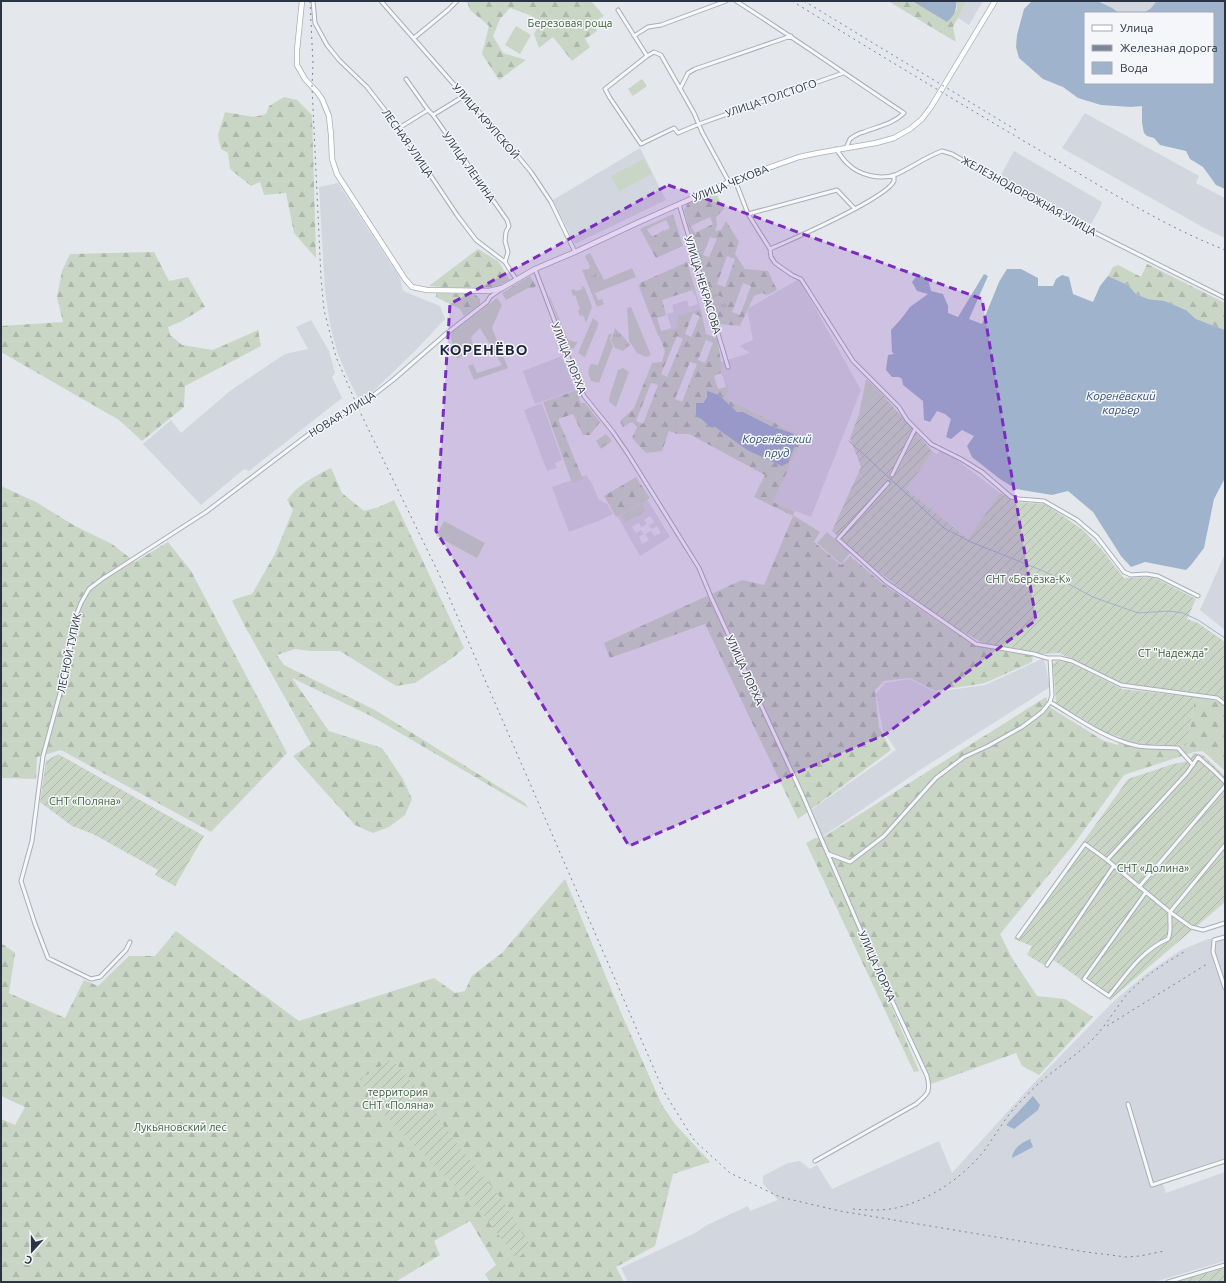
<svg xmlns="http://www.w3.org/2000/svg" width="1226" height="1283" viewBox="0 0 1226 1283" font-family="Ubuntu,sans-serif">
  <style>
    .built { fill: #d2d6de; fill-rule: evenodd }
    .grass { fill: #c9d6c5 }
    .forest { fill: url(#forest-firs); fill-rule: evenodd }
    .park { fill: url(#park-tufts) }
    .garden { fill: url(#garden-furrows) }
    .water { fill: #9fb4cc }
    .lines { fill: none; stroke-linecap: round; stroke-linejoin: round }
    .stream { stroke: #9fb4cc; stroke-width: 1 }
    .street-casing { stroke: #a9aeb7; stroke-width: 5 }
    .secondary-casing { stroke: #a9aeb7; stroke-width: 6 }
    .street { stroke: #f7f8fa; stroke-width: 3 }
    .secondary { stroke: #fff; stroke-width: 4.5 }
    .rail { stroke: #7d8696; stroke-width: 1; stroke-dasharray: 2 4; stroke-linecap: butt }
    .marked { fill: #7b2cbf; fill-opacity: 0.2; stroke: #7b2cbf; stroke-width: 3; stroke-dasharray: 8 5; stroke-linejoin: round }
    .labels { text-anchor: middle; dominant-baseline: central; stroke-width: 3; stroke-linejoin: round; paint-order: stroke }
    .park-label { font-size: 11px; fill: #3f6138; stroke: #f4f6f9 }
    .street-label { font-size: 11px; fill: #2b3445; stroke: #f4f6f9 }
    .water-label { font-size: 12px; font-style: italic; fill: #34527a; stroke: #f4f6f9 }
    .district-label { font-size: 15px; font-weight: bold; letter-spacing: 1px; fill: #1d2536; stroke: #f4f6f9 }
  </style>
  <defs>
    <pattern id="forest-firs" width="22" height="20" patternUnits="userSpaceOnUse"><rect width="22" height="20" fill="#c9d6c5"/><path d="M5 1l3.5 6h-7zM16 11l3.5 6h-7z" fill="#adb8ab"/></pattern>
    <pattern id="park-tufts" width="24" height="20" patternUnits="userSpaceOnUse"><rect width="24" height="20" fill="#c9d6c5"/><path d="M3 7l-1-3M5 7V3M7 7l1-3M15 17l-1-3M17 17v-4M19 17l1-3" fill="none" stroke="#adb8ab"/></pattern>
    <pattern id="garden-furrows" width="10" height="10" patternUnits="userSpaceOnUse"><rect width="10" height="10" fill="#c9d6c5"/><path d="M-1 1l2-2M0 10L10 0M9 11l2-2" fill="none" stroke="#adb8ab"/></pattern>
  </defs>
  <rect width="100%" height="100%" fill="#e4e7ec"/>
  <path class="built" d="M967 1H983L969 25 958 18Z
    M1100 1H1158L1150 9 1143 13H1119Z
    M1085 113 1199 176 1196 183 1225 198V238L1208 230 1062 148Z
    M640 148 666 200 575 244 553 200Z
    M1014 151 1102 202 1100 208 1091 224 1057 210 1000 177Z
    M338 183 400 278 403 291 440 306 445 319 414 352 366 398 360 402 348 378 338 354 331 329 325 292 319 187Z
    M688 265 701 309 679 315 676 329 658 336 638 285ZM692 290 694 295H695L698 304 689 307 687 300 672 305 674 312 667 314 671 328 661 331 657 318 666 315 662 300Z
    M799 279 861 390 811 517 773 502 803 437 725 398 728 389 721 373V362L750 353 739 346 753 340 747 309Z
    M311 320 329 351 335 373 332 377 342 398 249 471 244 469 201 505 143 444 171 420 181 433 230 391 285 354 308 349 296 327Z
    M562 356 575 390 535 404 523 371Z
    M542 403 562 459V460L555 463 557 468 547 471 524 410Z
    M940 450 949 454 1000 493 969 540 906 489 933 452 937 454Z
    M586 475 591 482 599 500 607 504 613 514 596 522 569 532 552 487Z
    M635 479 670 537 640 556 606 496ZM642 503 646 511 625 523 621 515ZM650 516 654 522 649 526 652 529 657 526 661 533 654 536 651 531 645 534 649 540 642 544 639 537 644 534 641 530 636 533 632 527 639 523 641 527 647 524 644 520Z
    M1225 554V630L1200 610Z
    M1044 658 1050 687 926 766 822 837 811 810 896 750 883 731 876 694 885 683 910 679 935 692 985 685Z
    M1208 939H1225V1160L1162 1182 1166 1193 1225 1172V1261L1154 1282H628L621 1268 695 1233 707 1225 748 1206 750 1211 778 1200 763 1184V1176L788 1163 800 1161 810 1169 817 1165 832 1189 939 1141 952 1173 1031 1086 1114 1001 1147 973 1181 950Z"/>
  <path class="grass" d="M516 26 531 35 520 54 505 45Z
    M642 79 647 86 633 96 628 89Z
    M644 159 652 174 619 191 611 176Z
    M590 253 604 280 632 268 636 277 595 293 598 300 602 299 604 304 597 307 582 270 589 269 590 266 585 256Z
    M582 286 585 288 592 307 586 323 583 315 580 316 578 311 580 309 575 295 573 296 571 290 574 289 576 291 582 289Z
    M549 297H550L568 340 575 342 578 341 574 348 569 349Z
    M497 298 502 305 492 328 508 368 474 380 468 366 473 364 477 373 502 365 480 328 471 337 474 351 457 359 450 334Z
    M631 307 651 355 646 357 637 353 629 341 627 308Z
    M593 318 599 323 585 357 578 353Z
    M609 334H612L610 339 613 346 599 383 591 381C588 374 587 370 591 364L598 365Z
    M623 368 629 372 616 407 609 402 610 395 618 370Z
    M866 379 880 392 859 414Z
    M444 521 485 543 477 558 436 536Z
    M827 532 850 553 841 564 817 543Z"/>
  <path class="forest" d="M467 1H591L604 16 594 22 597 31 585 39 590 47 572 61 553 37 539 48 534 34 541 21 527 14 510 8 500 19 493 36 503 53 526 60 499 80 482 54 489 26 470 10Z
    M888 1H912L947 22 957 9 956 1H967L953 27 956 42Z
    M284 97 297 100 312 115 316 258 294 233 286 193 264 195 260 182 251 186 230 169 228 153 221 149 218 135 225 112 254 117 266 114 269 106Z
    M709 195 717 196 724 209 716 217 717 225 715 231 721 230 726 221 739 242 735 254 745 269 768 271 777 290 767 295 762 293 754 296 740 326 719 324 684 210 689 201ZM710 217 713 224 695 233 691 226ZM710 237 717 239 709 257 703 255ZM727 256 735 259 725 287 717 284ZM743 283 751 286 740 315 732 312Z
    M673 214 683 246 656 258 640 229ZM666 220 670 228 664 231V230L652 237 647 229Z
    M478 249 498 261 510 280C488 294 454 287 429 286Z
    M154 252 169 281 188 277 205 307 182 321 168 327 170 335 182 345 213 350 258 330 261 346 185 386 184 407 142 441 119 420 1 352V326L63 322 57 297 62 271 70 254Z
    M687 262 695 289 662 300 666 315 657 318 661 331 676 329 679 315 701 309 706 334 717 338 721 362V373L714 376 718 389 726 387 724 379 729 389 725 398 803 437 773 502 795 511 793 515 820 532 814 542 841 565 850 556 883 584 975 646 1033 656 1032 662 985 683 935 691 910 678 884 681 875 690 879 727 891 750 798 819 705 624 610 658 604 643 742 580 764 585 793 516 754 497 765 475 689 434H678L669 431 662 451 646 453 632 438 637 427 632 422 623 427 620 421 634 408 652 363 662 362 665 351 641 290 640 283ZM693 313 700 316 691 337 685 334ZM677 336 683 339 667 377 661 374ZM706 340 713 343 705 363 698 360ZM690 362 697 364 682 402 675 399ZM651 383 658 385 643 424 636 421ZM707 392 719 395 737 412H743L771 426 792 433 747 450 715 427 712 428C703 422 700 413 696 403H702L707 397Z
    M1147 264 1225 303V330L1196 319 1186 310 1165 301 1148 299 1136 294 1128 285 1108 276 1113 267 1118 265 1141 277Z
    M530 276 536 286 533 288H528L506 300 502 293Z
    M436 293 475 294 480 299V304L464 316 460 309 436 297Z
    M577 390 580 396 579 399 581 403H585L600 422 590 435H583L573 414 558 419 583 479 572 483 543 402Z
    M331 468 342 493 364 511 379 507 394 500 464 648 455 656 415 683 396 686 340 651H311L295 649 277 655 284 665 375 710 525 803 528 808 371 716 292 678 329 731 382 748 403 779 412 799 405 815 389 827 373 833 355 825 293 756 311 744 247 630 232 601 235 599 252 594 275 554 293 510 287 500C297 485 315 476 331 468Z
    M636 477 650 498 616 517 604 496Z
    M1 486 36 502 75 526 112 544 135 562 168 542 191 571 287 753 211 832 61 750 37 757 36 779 1 778Z
    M1046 697 1051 708 1104 741 1118 745 1120 736 1144 744 1187 746 1195 697 1217 701 1225 706V771L1203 751 1194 752 1124 775 1074 844 1000 934 1012 958 1037 996 1065 999 1093 1017 1039 1075 1022 1066 1016 1053 931 1084 822 838Z
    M815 838H819L919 1071 914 1072 806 843Z
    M565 879 622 1015 662 1105 675 1124 710 1162 673 1174 655 1246 616 1267 624 1282H490L485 1274 496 1265 470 1221 434 1241 440 1255 395 1282H1V1119L15 1125 25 1107 1 1096V943L15 953 9 993 65 1018 84 980 98 986 129 956H155L176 931 299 1021 434 978 455 993 465 991 472 976 502 953Z"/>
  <path class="park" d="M598 273 602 281 591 285 588 278Z
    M712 293 729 300 726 306 722 309 716 307Z
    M615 328 622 335 630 345 623 351 615 348 611 340Z
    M606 434 612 441 601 449 596 441Z
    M642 503 646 511 625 523 621 515Z"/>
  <path class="garden" d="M880 392 933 452 906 489 968 539 1000 493 1016 502 1044 504 1060 514 1083 530 1103 551 1124 578 1153 577 1196 599 1187 619 1198 623 1225 642V702L1218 697 1121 684 1059 653 1041 654 981 642 949 624 919 603 867 563 832 531 861 467 850 438 859 414Z
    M1056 661 1068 662 1122 689 1195 697 1187 746 1144 744 1107 733 1056 703 1053 664Z
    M1194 753 1203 755 1225 776V902L1110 1000 1049 957 1044 965 1027 955 1032 946 1014 939 1128 779 1173 764 1189 761Z
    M58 754 204 836 175 886 155 875 158 870 93 834 72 826 40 802 46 761Z
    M392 1059 416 1087 422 1086V1095L457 1144 501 1198 531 1247 517 1259 480 1211 384 1115 376 1105 360 1079Z
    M1225 1268V1282H1175Z"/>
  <path class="water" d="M912 1H956C957 10 954 16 947 22Z
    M1032 1H1098L1112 8 1119 13H1085V83H1213V13H1143L1150 9 1157 1H1225V189L1216 185 1203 167 1190 159 1186 151 1160 145 1154 138 1147 136 1144 133 1142 123V106L1131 107 1101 105 1078 98 1063 87 1043 79 1019 58 1016 47 1017 35 1024 9Z
    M1007 269H1021L1038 278V286H1053L1056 279 1062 275 1069 277 1073 294 1093 302 1100 286 1108 276 1128 285 1136 294 1148 299 1165 301 1186 310 1196 319 1225 330V478L1214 499 1204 548 1191 565 1186 570 1145 562 1131 567 1121 556 1093 512 1068 491 1052 495 1016 489 1000 479 972 457 967 446 974 436 962 430 951 439 946 437 951 419 945 414 937 411 930 422 924 420 923 401 903 385 902 379 899 377H892L886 370 888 355 894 354 892 352 891 330 901 319 910 307 928 294 917 291 912 282 918 274 928 279 931 291 943 294 948 306V313L958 317 984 274 988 276 969 319 982 324 999 282Z
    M707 391 719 395 737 412H743L771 426 792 433 797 440 788 463 782 466 747 450 715 427 712 428C706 424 703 419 696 416V403H703L707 397Z
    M1033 1096 1040 1105 1038 1110 1014 1129 1006 1125Z
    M1030 1139 1033 1147 1012 1158C1013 1148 1021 1143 1030 1139Z"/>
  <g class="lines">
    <path class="stream" d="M849 441 944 528 971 542 1048 573 1093 597 1138 613 1169 611 1183 613 1198 620 1225 638"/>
    <g class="street-casing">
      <path id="street" d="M313 1 315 23 327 45 339 60 367 87 399 128 457 215 476 240 505 262 516 279
        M381 1 464 96 498 132 531 172 551 202 575 252
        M736 1C793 37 848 76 904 113 893 124 879 126 864 132 859 133 854 136 850 139L846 148
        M618 10 647 56
        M634 36 648 27 661 25 726 1
        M414 38 448 10 457 1
        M406 79 428 110 433 115 507 220 509 226 506 232 505 241 508 252 505 262
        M680 89 688 73 695 69 791 36
        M433 115 464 96
        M399 128 428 110
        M836 149C840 154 843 160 848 164 859 175 879 180 895 175 911 168 925 157 942 151L952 154 1048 209 1225 298
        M735 180 748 214 770 249 771 257 775 263 792 275 801 279 853 361 899 407 907 420 931 444 961 459 982 472 1011 497 1019 499 1044 501 1077 520 1097 537 1124 572 1131 575 1146 574 1158 576 1198 596
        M729 182 702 132 694 113 661 55 654 52 647 56 605 89 610 98 641 144 674 128 678 133 699 124 843 73
        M679 204 728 367
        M748 214 837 190 855 209
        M770 249C791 240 887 198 894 181 894 179 894 177 894 175
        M535 269 573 370 584 396 613 432 628 454 699 568 711 597 802 794 877 968 927 1076C931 1092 928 1094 916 1104L815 1161
        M892 475 915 429
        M888 483 838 539 886 582 976 644 1034 654 1047 658H1060L1072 661 1121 685 1217 698 1225 704
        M1050 702C1079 719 1105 739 1138 746 1151 748 1166 747 1178 748L1193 765
        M1225 782 1214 771 1198 757 1187 773 1107 860 1170 912 1225 845
        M829 854 850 862 884 836 936 778 964 757 988 746 1022 727 1042 712 1050 702 1052 695 1050 658
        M1139 887 1225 786
        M1146 892 1084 979 1109 996C1126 975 1142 950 1168 939 1172 931 1169 922 1170 912L1191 927 1203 930 1225 923
        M1018 937 1085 844 1107 860
        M1225 937 1214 940 1213 952 1225 988
        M130 942 126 950 100 977 91 979 48 958 35 924 21 881 32 841 43 756 68 664 75 618 81 603 89 589 102 579 206 512 317 428 366 401 393 380 447 333 487 302 490 297 501 289
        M1047 965 1113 867
        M1128 1104 1152 1185 1225 1161
        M1168 1282 1225 1265"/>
    </g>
    <g class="secondary-casing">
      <path id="secondary" d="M302 1 297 50V65L305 79 317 92 322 99 329 116 331 135 332 159 337 174 405 279 412 287 427 290 489 291 502 288 535 269 575 252 637 223 729 182 799 157 818 153 876 143 894 138 910 129 922 119 931 107 995 1"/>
    </g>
    <use href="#street" class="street"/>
    <use href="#secondary" class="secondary"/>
    <path class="rail" d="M310 1 313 64 312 87 321 278 324 310 336 357 360 412 439 574 664 1092 694 1140 730 1173 780 1197 840 1211 1086 1252 1126 1257 1140 1256 1164 1251
      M792 1C878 54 964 106 1051 157 1107 190 1164 226 1225 250
      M804 1 1016 130
      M1107 1026 1207 964
      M853 1209C867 1210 882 1211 896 1208 930 1200 962 1178 984 1151 992 1140 999 1128 1008 1116 1013 1109 1020 1102 1026 1096 1045 1075 1070 1061 1091 1041 1104 1028 1113 1013 1124 998 1141 978 1162 965 1184 952"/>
  </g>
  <path class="marked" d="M668 185 982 299 1036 620 886 734 629 846 436 531 450 304Z"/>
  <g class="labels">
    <g class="park-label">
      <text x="570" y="23">Березовая роща</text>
      <text x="1028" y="579">СНТ «Берёзка-К»</text>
      <text x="1173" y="653">СТ "Надежда"</text>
      <text x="85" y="801">СНТ «Поляна»</text>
      <text x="1153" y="868">СНТ «Долина»</text>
      <text x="398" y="1092">территория<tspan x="398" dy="13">СНТ «Поляна»</tspan></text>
      <text x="180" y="1127">Лукьяновский лес</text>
    </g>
    <g class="street-label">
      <text transform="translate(771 98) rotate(-19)">УЛИЦА ТОЛСТОГО</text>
      <text transform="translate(486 121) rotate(49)">УЛИЦА КРУПСКОЙ</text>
      <text transform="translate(408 143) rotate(55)">ЛЕСНАЯ УЛИЦА</text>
      <text transform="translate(469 167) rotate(55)">УЛИЦА ЛЕНИНА</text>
      <text transform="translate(730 183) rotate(-22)">УЛИЦА ЧЕХОВА</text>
      <text transform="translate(1029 196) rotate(29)">ЖЕЛЕЗНОДОРОЖНАЯ УЛИЦА</text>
      <text transform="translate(703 285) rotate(73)">УЛИЦА НЕКРАСОВА</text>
      <text transform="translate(569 358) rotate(68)">УЛИЦА ЛОРХА</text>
      <text transform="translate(342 414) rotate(-32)">НОВАЯ УЛИЦА</text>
      <text transform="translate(69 653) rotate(-78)">ЛЕСНОЙ ТУПИК</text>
      <text transform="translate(745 670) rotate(65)">УЛИЦА ЛОРХА</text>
      <text transform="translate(877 966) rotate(66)">УЛИЦА ЛОРХА</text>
    </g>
    <g class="water-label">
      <text x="1121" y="395">Коренёвский<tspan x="1121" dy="14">карьер</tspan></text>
      <text x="777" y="438">Коренёвский<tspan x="777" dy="14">пруд</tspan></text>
    </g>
    <g class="district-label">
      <text x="484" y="349">КОРЕНЁВО</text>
    </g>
  </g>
  <rect width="1226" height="1283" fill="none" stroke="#2b3445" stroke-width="4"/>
  <rect x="1084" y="12" width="130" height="72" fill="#f4f6f9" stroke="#a4a8b1"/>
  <rect x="1092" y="25" width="20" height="6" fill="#ffffff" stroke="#a4a8b1"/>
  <text x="1120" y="32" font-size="12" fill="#2b3445">Улица</text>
  <rect x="1092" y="45" width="20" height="6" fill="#7d8696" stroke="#a4a8b1"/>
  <text x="1120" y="52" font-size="12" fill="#2b3445">Железная дорога</text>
  <rect x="1092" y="62" width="20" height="12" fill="#9fb4cc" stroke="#a4a8b1"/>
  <text x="1120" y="72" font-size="12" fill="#2b3445">Вода</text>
  <g transform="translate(32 1251) rotate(201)" stroke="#f4f6f9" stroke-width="3" paint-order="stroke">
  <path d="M0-3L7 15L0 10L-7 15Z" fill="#2b3445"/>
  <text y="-6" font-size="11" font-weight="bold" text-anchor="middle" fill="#2b3445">С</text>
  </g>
</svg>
